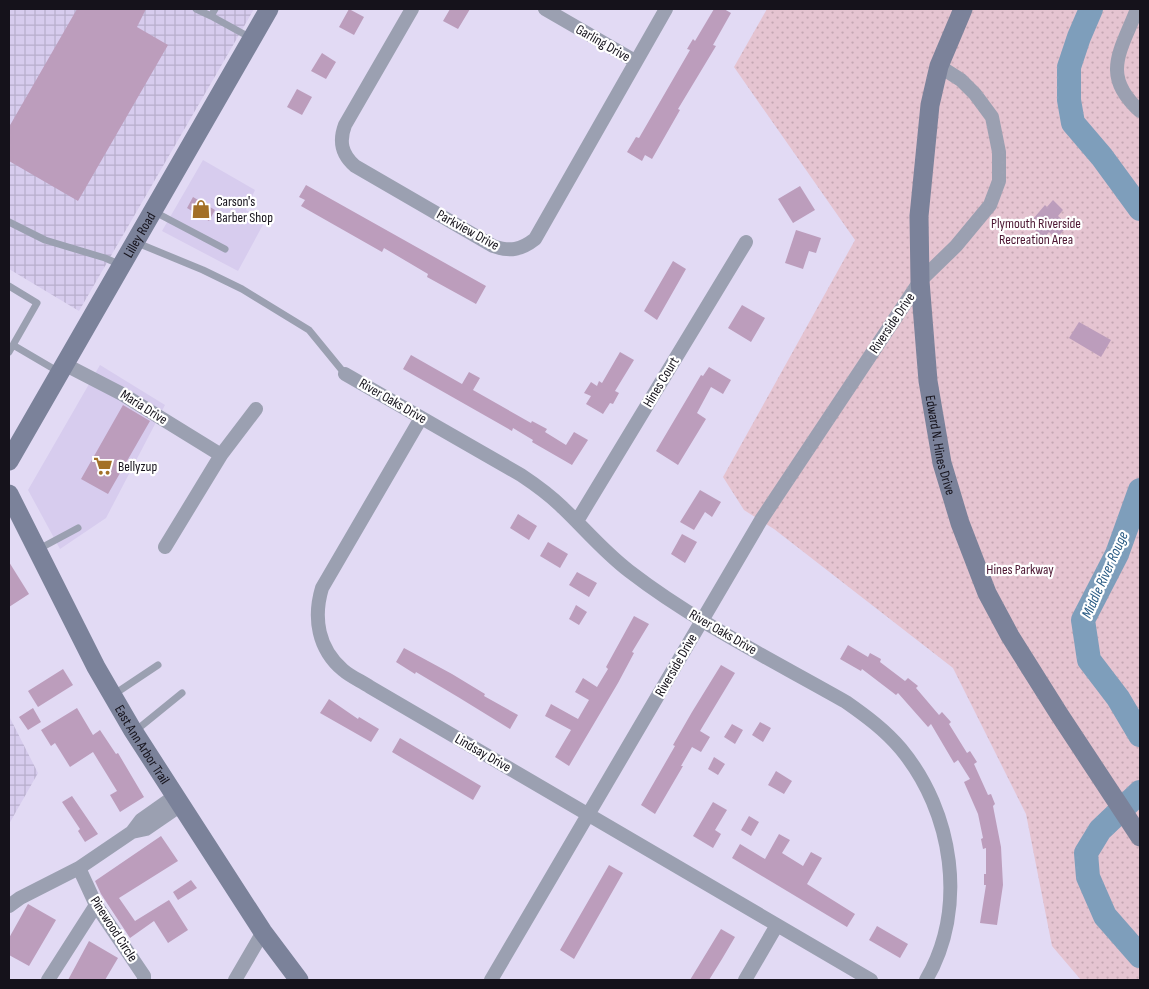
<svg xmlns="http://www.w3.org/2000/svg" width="1149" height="989" viewBox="0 0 1149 989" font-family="'Sofia Sans Condensed',sans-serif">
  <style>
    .built { fill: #d7ccee }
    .industrial { fill: url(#industrial-grid) }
    .park { fill: url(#park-dots) }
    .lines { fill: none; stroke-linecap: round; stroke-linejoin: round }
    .river { stroke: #7e9ebb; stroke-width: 24 }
    .building { fill: #bc9dbc }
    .lane { stroke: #9ba0b1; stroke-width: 7 }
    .street { stroke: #9ba0b1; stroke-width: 14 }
    .secondary { stroke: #7b829a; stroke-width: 19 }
    .labels { text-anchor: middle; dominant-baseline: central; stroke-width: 4.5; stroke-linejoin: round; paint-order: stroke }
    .street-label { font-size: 14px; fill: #15121b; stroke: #fff }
    .poi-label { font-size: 14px; fill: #15121b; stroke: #fff; text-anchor: start }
    .park-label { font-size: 14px; fill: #4d1833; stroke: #fff }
    .water-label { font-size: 15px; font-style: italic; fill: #295b84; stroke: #fff }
  </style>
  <defs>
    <pattern id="industrial-grid" width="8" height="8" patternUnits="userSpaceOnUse" patternTransform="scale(1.25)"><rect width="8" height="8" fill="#d7ccee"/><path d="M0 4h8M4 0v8" fill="none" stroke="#b8aecc"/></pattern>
    <pattern id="park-dots" width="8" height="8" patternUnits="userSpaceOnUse" patternTransform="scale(1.25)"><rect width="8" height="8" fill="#e5c4d1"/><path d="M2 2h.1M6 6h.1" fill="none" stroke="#c4a7b3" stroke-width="1.8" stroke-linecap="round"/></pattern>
  </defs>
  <rect width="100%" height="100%" fill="#e2daf4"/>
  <path class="built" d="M203 160 255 190 246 210 265 221 238 271 162 231Z
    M100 365 165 405 106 518 60 549 28 490Z"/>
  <path class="industrial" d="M9 9H254L79 311 9 269Z
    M9 716 38 773 9 824Z"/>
  <path class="park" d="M767 9H1140V980H1081L1052 946 1026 814 953 668 774 529 744 510 723 477 855 240 734 67Z"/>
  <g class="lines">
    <path class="river" d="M1091 9 1079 37 1069 67V100L1073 123 1102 157 1140 209
      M1140 490 1117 554 1083 620 1089 660 1118 698 1140 735
      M1140 792 1100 830 1086 853 1088 877 1105 916 1140 956"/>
  </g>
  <path class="building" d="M77 9H146L137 27 168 45 78 201 9 161V127Z
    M349 9 364 17 354 35 339 27Z
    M450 9H470L458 29 443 21Z
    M714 9H724L731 13 713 45 716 46 678 109 680 110 652 159 645 155 642 161 627 152 636 137 639 138 690 50 687 49 693 39 695 41Z
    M322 53 336 62 326 79 311 71Z
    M297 89 312 97 302 115 287 107Z
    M306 185 486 286 476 304 427 277 428 274 384 248 382 252 301 206 305 200 299 197Z
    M800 186 815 210 793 223 778 199Z
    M193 197 215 210 209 221 187 208Z
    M1053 200 1063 210 1058 216 1068 225 1056 239 1049 232 1044 238 1035 230 1039 224 1033 219 1045 205 1047 207Z
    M796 230 821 238 816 253 809 251 803 269 785 263Z
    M673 261 686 269 657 320 644 311Z
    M742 305 765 318 751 342 728 328Z
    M1079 322 1111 340 1101 357 1069 338Z
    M620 352 634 360 615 391 619 393 613 404 610 403 603 414 586 404 591 396 584 393 591 382 597 386 599 381 602 383Z
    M411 355 462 384 469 372 480 378 473 390 531 423 532 421 547 429 545 432 566 445 574 432 588 440 572 465 532 442 533 440 513 428 512 431 403 369Z
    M709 367 731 380 723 394 711 387 697 413 706 419 678 465 656 451 701 375 703 376Z
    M123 405 150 421 108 494 81 479Z
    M700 490 721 502 712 517 705 512 694 530 680 522Z
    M518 514 537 526 529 540 510 528Z
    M682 534 697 542 685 563 671 554Z
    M548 542 568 554 560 568 540 556Z
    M9 562 29 594 9 607Z
    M577 572 597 583 589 597 569 585Z
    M576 605 587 612 579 625 569 619Z
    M634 616 649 624 632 652 634 653 618 683 569 766 555 757 571 730 545 716 551 704 578 719 589 700 575 692 583 678 597 687 608 669 606 667Z
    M848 645 868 657 870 653 881 659 880 662 905 681 908 678 918 686 916 688 939 715 942 712 951 722 949 724 967 753 970 751 977 762 974 764 988 795 991 794 995 804 993 806 1001 847 1003 885 997 925 980 923 986 885H984V874H986V848L983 849 981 839 983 838 978 814 964 782 970 779 958 760 954 763 931 724 928 727 898 693 896 695 862 669 861 671 840 659Z
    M404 648 452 674 485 694 484 696 518 715 510 729 458 697 416 672 415 674 396 662Z
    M721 665 735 673 700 731 710 737 701 752 692 747 681 766H683L655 814 641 805 675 746 673 745 692 712Z
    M63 669 73 685 38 707 28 691Z
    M329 699 358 719 359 717 379 729 371 742 320 713Z
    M33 708 41 722 28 730 19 717Z
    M77 708 93 735 100 730 116 754 118 753 144 797 120 812 110 795 117 791 93 752 70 767 55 743 51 746 41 730Z
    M760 722 771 728 763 742 752 735Z
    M732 724 743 730 735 744 724 737Z
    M400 738 481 786 473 800 392 752Z
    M714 757 725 764 718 775 708 769Z
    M776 771 792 781 784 794 768 785Z
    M72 796 98 834 85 842 78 831 80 829 62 802Z
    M713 802 727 810 715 830 721 834 713 848 693 836Z
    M749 816 759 822 751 836 741 830Z
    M779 834 790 840 782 853 803 866 811 852 822 858 807 884 855 914 847 927 732 858 740 844 765 859Z
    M161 836 178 861 119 898 135 921 169 900 188 930 168 943 154 921 130 938 101 894 95 881Z
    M609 865 623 873 574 959 560 950Z
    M191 880 197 888 178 900 173 892Z
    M28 904 56 920 29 966 9 955V938Z
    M877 926 908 944 900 958 869 940Z
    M721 929 735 937 722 959 709 980H690Z
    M89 941 118 958 105 980H68Z"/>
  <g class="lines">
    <path class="lane" d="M196 9 211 16
      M215 9 211 16 251 38
      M153 211 225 249
      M9 222 45 240 105 258 121 265
      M135 242 203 270 242 289 309 330 345 374
      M9 286 37 303 9 352
      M13 345 59 372
      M37 550 78 528
      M113 695 158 665
      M134 732 182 693"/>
    <path class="street" d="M412 9 345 125C339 141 341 154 355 166L493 246C510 252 521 250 535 239L666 9
      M545 9 635 61
      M1137 9C1121 51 1100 75 1140 111
      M64 364 122 394 221 455
      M345 374 521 475C536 485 550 495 563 508 585 529 604 552 629 571 695 622 774 661 846 702 866 716 885 730 901 749 953 812 968 908 926 980
      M421 418 322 588C313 618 318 649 343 670 351 677 361 681 370 687L871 980
      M577 521 746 242
      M165 547 221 455 256 409
      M132 832 146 829 181 805
      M79 868 96 905 144 976V980
      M9 906 20 898 79 868 132 832 141 820 175 796
      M48 980 96 905
      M235 980 263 932
      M491 980 761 520 920 281 956 246 990 205 999 181V152L992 117 975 94 961 80 939 66
      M745 980 777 925"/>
    <g class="secondary">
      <path id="s1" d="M963 9 939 66 930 105 919 216 920 281 928 381 942 463 960 523 987 593 1010 636 1059 714 1140 837"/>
      <path id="s2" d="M9 461 269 9"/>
      <path id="s3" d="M9 494 96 667 132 729 263 932 299 980"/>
    </g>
  </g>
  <defs>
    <g id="shop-bare" transform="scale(1.5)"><path d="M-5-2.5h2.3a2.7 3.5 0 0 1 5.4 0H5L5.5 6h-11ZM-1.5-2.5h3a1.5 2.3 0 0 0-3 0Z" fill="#a37027" stroke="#fff" stroke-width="2.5" paint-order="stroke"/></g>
    <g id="supermarket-bare" transform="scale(1.5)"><path d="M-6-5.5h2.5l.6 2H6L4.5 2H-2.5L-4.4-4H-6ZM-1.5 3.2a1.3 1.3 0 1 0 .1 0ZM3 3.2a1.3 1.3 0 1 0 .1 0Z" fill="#a37027" stroke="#fff" stroke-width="2.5" paint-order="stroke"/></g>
  </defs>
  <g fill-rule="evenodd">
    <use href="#shop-bare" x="201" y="209"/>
    <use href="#supermarket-bare" x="103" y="466"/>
  </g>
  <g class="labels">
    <g class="street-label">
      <text transform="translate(603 43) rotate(30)">Garling Drive</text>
      <text transform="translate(468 230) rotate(29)">Parkview Drive</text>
      <text stroke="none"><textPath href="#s2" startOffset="261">Lilley Road</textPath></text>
      <text transform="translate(892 323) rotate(-56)">Riverside Drive</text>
      <text transform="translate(661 382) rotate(-59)">Hines Court</text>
      <text transform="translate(393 401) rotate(30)">River Oaks Drive</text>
      <text transform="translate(144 407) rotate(32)">Maria Drive</text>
      <text stroke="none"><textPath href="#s1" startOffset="444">Edward N. Hines Drive</textPath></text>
      <text transform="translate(723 632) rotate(30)">River Oaks Drive</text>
      <text transform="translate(676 665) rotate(-60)">Riverside Drive</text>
      <text stroke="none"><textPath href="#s3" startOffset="284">East Ann Arbor Trail</textPath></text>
      <text transform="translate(483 753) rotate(30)">Lindsay Drive</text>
      <text transform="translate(114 929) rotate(57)">Pinewood Circle</text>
    </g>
    <g class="poi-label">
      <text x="216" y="201">Carson's<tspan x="216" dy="16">Barber Shop</tspan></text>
      <text x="118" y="466">Bellyzup</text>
    </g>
    <g class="park-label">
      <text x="1036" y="223">Plymouth Riverside<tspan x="1036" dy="16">Recreation Area</tspan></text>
      <text x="1020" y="569">Hines Parkway</text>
    </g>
    <g class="water-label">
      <text transform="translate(1105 575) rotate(-66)">Middle River Rouge</text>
    </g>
  </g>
  <rect width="1149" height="989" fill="none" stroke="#15121b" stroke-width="20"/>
</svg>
